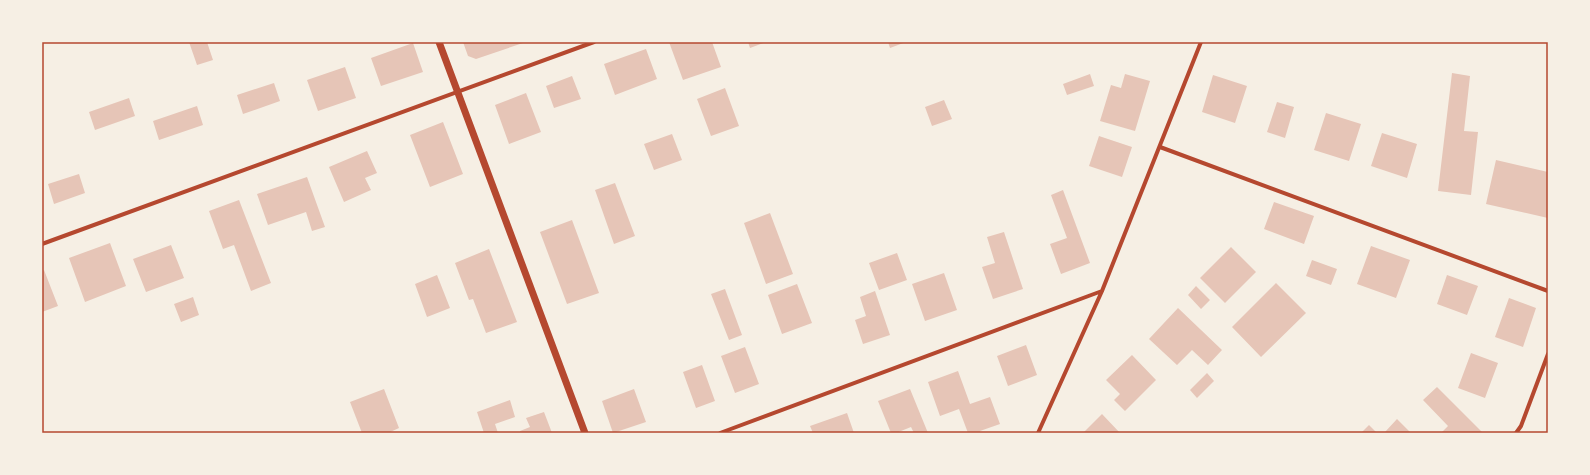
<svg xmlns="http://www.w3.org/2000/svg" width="1590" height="475" viewBox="0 0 1590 475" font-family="'Crimson Pro',serif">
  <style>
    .building { fill: #e6c5b7 }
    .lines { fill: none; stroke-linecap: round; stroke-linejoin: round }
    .minor { stroke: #b5482f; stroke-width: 4 }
    .tertiary { stroke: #b5482f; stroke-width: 7 }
    .neatline { fill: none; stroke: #b5482f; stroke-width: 1.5 }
  </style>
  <rect width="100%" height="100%" fill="#f6efe4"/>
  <path class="building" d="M189 42H207L213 60 197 65Z
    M463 42H526L476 59 468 56Z
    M669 42H712L721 67 683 80Z
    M748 42H766L750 48Z
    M888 42H906L890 48Z
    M413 43 423 72 381 86 371 58Z
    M646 49 657 79 615 95 604 64Z
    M345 67 356 98 318 111 307 80Z
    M1452 73 1470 76 1464 131 1478 132 1471 195 1438 191Z
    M1090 74 1094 86 1067 95 1063 84Z
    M1125 74 1150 81 1135 131 1100 121 1111 85 1121 88Z
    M1213 75 1247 86 1235 123 1202 112Z
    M572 76 581 99 554 108 546 86Z
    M274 83 280 101 243 114 237 95Z
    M725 88 739 126 711 136 697 99Z
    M526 93 541 132 509 144 495 105Z
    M129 98 135 116 95 130 89 112Z
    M944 100 952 119 932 126 925 107Z
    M1277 102 1294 107 1285 138 1267 132Z
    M197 106 203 125 159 140 153 121Z
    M1326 113 1361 124 1349 161 1314 150Z
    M443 122 463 174 430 187 410 135Z
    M1382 133 1417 144 1407 178 1371 166Z
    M672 134 682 160 654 170 644 144Z
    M1099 136 1132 147 1122 177 1089 166Z
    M367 151 377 173 365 178 371 190 344 202 329 167Z
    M1496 160 1548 172V218L1486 204Z
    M79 174 85 193 54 204 48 184Z
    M307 177 325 227 312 231 306 212 268 225 257 194Z
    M615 183 635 236 614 244 595 190Z
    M1063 190 1090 263 1061 274 1050 244 1067 238 1051 195Z
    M239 200 271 283 251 291 234 245 223 249 209 211Z
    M1274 202 1314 216 1304 244 1264 229Z
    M770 213 793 274 766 284 744 223Z
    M572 220 599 293 567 304 540 232Z
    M1004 232 1023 289 993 299 982 267 995 263 987 237Z
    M110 243 126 286 85 302 69 258Z
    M171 245 184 278 146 292 133 259Z
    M1371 246 1410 260 1396 298 1357 284Z
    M1231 247 1256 272 1225 303 1200 278Z
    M489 249 517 322 486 333 473 299 469 300 455 263Z
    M897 253 907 280 879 290 869 263Z
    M1312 260 1337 269 1331 285 1306 276Z
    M44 270 58 306 42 312V271Z
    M944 273 957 310 925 321 912 284Z
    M437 275 450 308 427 317 415 284Z
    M1447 275 1478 286 1467 315 1437 304Z
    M1276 283 1306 313 1261 357 1232 327Z
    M797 284 812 323 782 334 768 295Z
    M1196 286 1210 300 1201 309 1188 295Z
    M725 289 742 335 729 340 711 294Z
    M875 291 890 335 863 344 855 320 866 316 860 297Z
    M193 297 199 315 181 322 174 304Z
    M1509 298 1536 308 1523 347 1495 337Z
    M1178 308 1222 350 1208 365 1192 350 1177 365 1149 339Z
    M1026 345 1037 375 1008 386 997 356Z
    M745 347 759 384 735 393 721 356Z
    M1471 353 1498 363 1485 398 1458 388Z
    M1132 355 1156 380 1125 411 1114 400 1120 394 1106 380Z
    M702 365 715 401 696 408 683 372Z
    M958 371 970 404 990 397 1000 424 980 431 981 433H968L959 409 940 416 928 382Z
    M1207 373 1214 381 1197 398 1190 390Z
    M1437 387 1483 433H1441L1448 426 1423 400Z
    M384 389 399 428 388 433H362L350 402Z
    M634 389 646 422 613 433 602 401Z
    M910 389 928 433H914L911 427 896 433H891L878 401Z
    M510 400 515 417 495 424 498 433H484L477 412Z
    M544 412 552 433H520V431L530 427 526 418Z
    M847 413 854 433H813L810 426Z
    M1102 414 1120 433H1083Z
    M1397 419 1411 433H1386L1385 432Z
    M1369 425 1377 433H1361Z"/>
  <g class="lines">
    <path class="minor" d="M1160 147 1548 291
      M42 244 594 42
      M720 433 1102 291
      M1038 433 1102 291 1201 42
      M1516 433 1521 426 1548 354"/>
    <path class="tertiary" d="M439 42 585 433"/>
  </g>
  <rect width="1590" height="475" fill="none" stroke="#f6efe4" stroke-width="86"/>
  <rect x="43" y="43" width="1504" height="389" class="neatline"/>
</svg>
